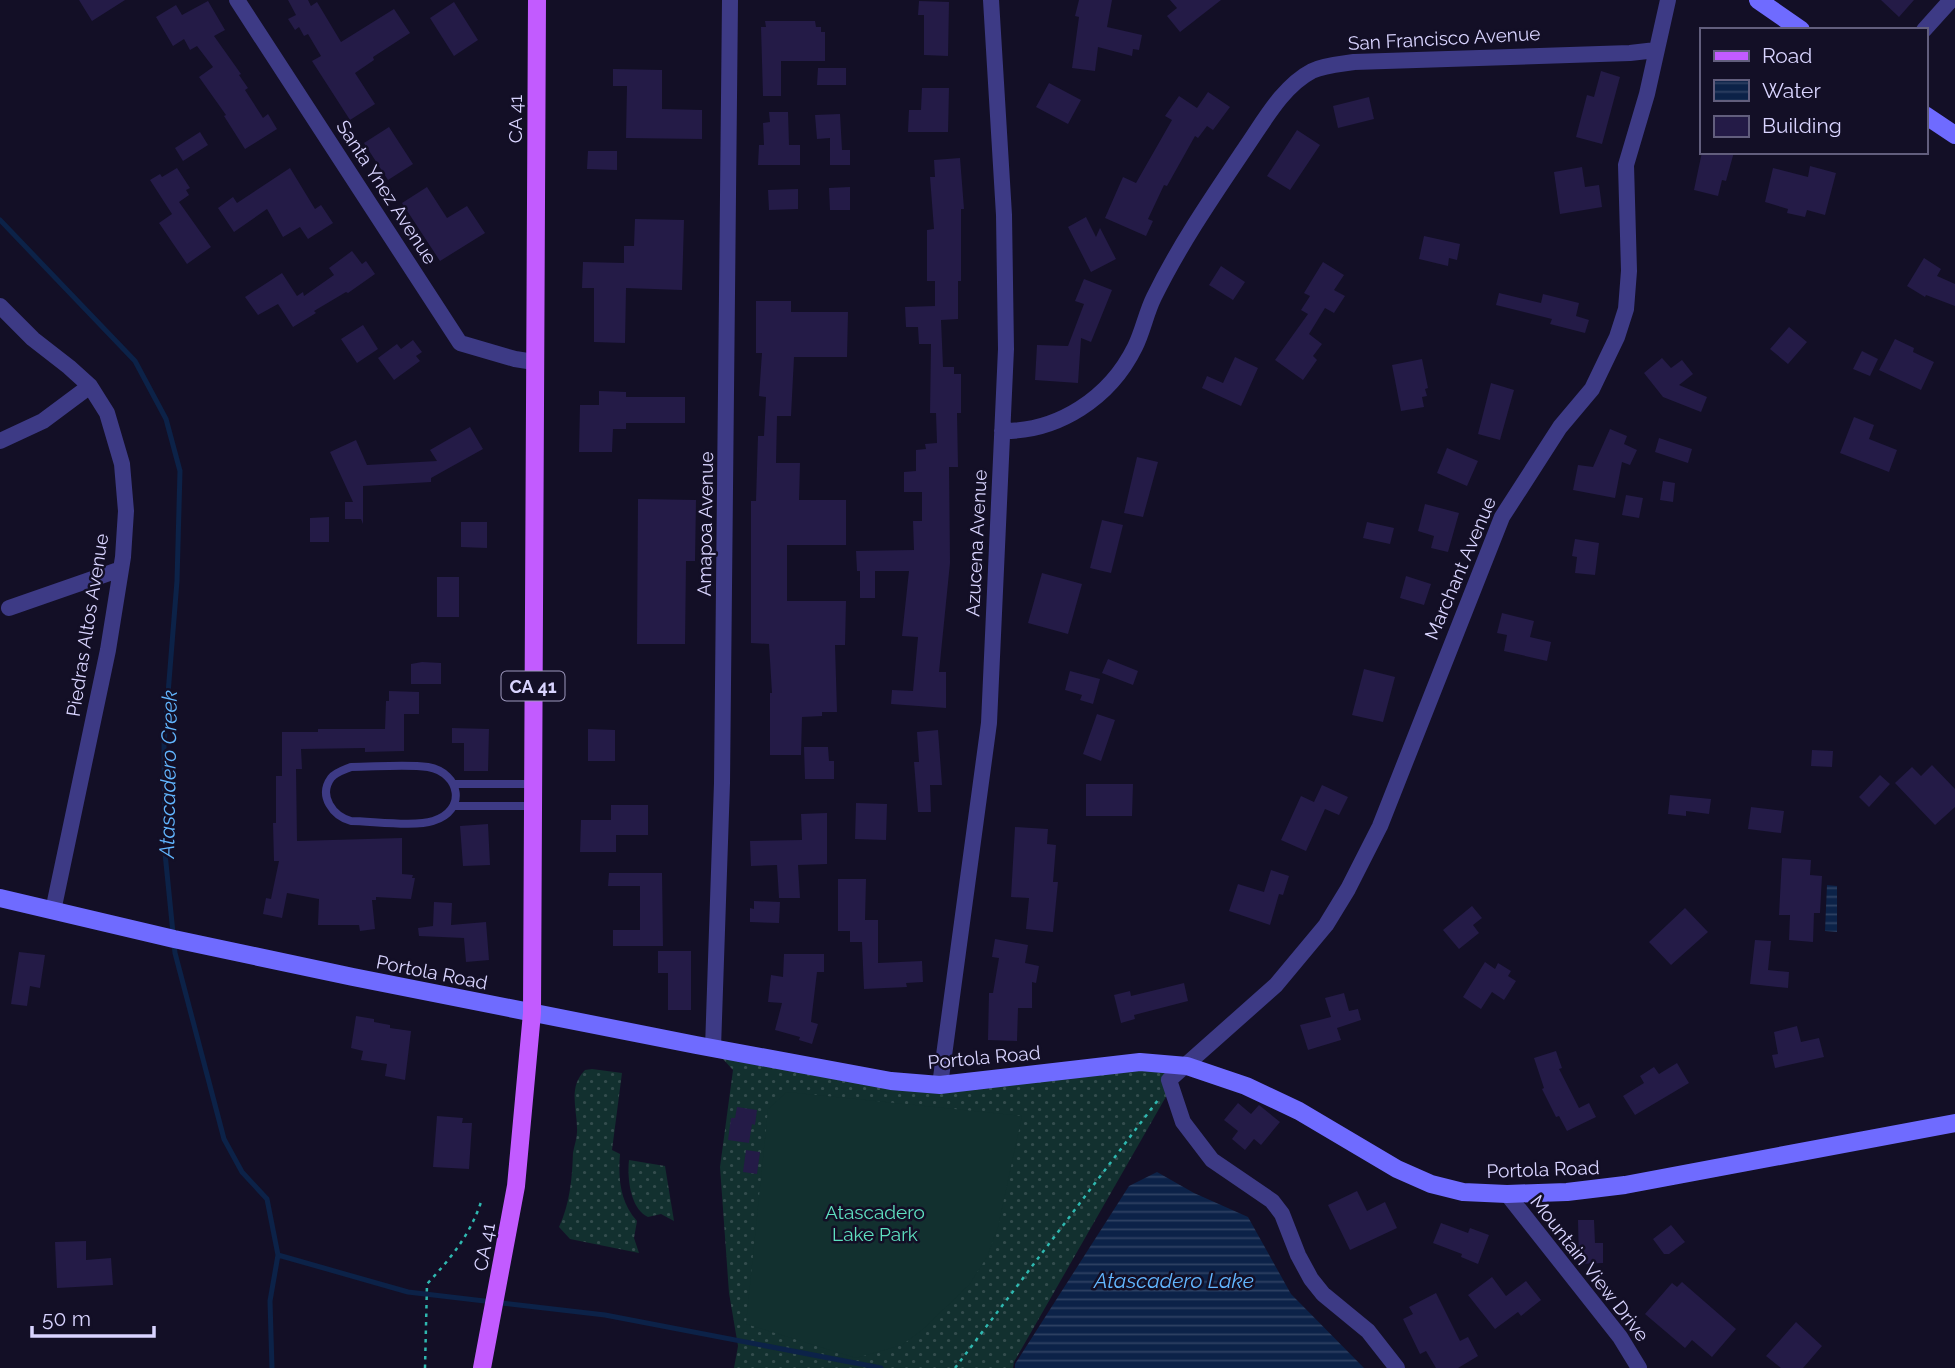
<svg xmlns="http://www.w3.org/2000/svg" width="1955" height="1368" viewBox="0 0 1955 1368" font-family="Raleway,sans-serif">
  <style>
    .grass { fill: url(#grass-dots) }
    .garden { fill: #12302f }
    .water { fill: url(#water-rules) }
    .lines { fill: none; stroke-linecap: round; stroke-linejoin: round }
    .stream { stroke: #0c2248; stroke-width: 5 }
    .building { fill: #241b47 }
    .path { stroke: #2fb8b0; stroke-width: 2.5; stroke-dasharray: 3.5 5; stroke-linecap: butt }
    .lane { stroke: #3d3a85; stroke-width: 8 }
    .street { stroke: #3d3a85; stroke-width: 16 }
    .secondary { stroke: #6f6bff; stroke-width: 18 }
    .primary { stroke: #c25bff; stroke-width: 18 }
    .labels { text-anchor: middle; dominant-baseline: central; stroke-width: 5; stroke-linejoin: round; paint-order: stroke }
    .shield { fill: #130f26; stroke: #9e99be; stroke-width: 2 }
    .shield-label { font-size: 18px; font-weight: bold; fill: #d9d4ff }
    .street-label { font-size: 19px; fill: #d9d4ff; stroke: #130f26 }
    .park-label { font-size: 19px; fill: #5fe0c0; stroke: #130f26 }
    .water-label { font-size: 21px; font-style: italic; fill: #62b6ff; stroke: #130f26 }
  </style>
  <defs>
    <pattern id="grass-dots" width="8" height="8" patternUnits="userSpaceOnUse" patternTransform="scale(1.75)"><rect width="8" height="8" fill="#12302f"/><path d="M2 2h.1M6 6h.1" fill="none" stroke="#344d4e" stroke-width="1.8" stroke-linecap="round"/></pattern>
    <pattern id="water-rules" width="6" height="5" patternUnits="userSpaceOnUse" patternTransform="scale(1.75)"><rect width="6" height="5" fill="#0c2248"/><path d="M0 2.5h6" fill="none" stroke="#2f4163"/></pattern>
  </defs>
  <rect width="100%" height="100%" fill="#130f26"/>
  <path class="grass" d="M713 1048 943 1087 1183 1067 1014 1362 1013 1368H734L738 1346 729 1293 720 1167 733 1070Z
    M592 1069 622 1073 612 1150 620 1154C618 1178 620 1202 637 1221L634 1238 639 1253 570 1239 559 1227C570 1203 572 1179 573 1153 574 1146 577 1139 577 1132 578 1111 567 1088 585 1070Z
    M629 1160 665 1166 674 1221 661 1214 648 1217C630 1209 627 1177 629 1160Z"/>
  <path class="garden" d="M787 1092 1022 1116 998 1227 987 1257 969 1285 922 1330 902 1345 856 1358 746 1324 768 1109Z"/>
  <path class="water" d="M1827 885 1837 886V932L1825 931Z
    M1157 1172 1194 1193 1248 1217 1291 1294 1364 1368H1015V1364L1129 1186Z"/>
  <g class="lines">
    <path class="stream" d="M0 220 135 361 166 419 180 471 177 581 164 744 165 853 175 953 224 1139 242 1172 267 1199 278 1255 270 1301 272 1368
      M278 1255 408 1292 605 1315 881 1368"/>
  </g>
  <path class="building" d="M79 0H125L92 21Z
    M288 0H308L311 6 317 2 341 42 394 9 410 33 373 57 374 60 355 73 375 104 350 120 312 61 321 56 308 34 304 36 299 27 295 30 288 19 296 15Z
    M1079 0H1112L1107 27 1142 35 1139 50 1133 49 1132 56 1098 47 1095 71 1072 68 1079 17 1075 16Z
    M1170 0H1221L1180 32 1167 16 1177 8Z
    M1881 0H1914L1899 17Z
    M208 1 225 30 214 36 241 74 239 75 248 88 245 90 263 118 268 114 277 129 245 149 224 116 226 115 199 77 213 67 197 46 190 50 184 39 173 46 156 17 176 5 182 15Z
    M919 1 949 2 948 56 924 55V15H918Z
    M454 2 478 40 454 56 430 18Z
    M765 21H815L816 27H821V32H825V61H781V96H763L761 27H766Z
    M818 68H846V85H817Z
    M613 69 662 70V109L702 110V139L626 138 627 86H613Z
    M1601 71 1620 77 1602 144 1576 137 1587 95 1594 97Z
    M1049 83 1081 100 1068 124 1036 107Z
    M922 88H949L948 132H908L909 110H921Z
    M1208 92 1230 107 1213 130 1207 126 1198 138 1195 136 1167 186 1164 185 1148 219 1153 221 1146 236 1105 218 1123 177 1136 183 1172 120 1165 116 1179 96 1197 108Z
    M1369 97 1374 119 1338 128 1333 106Z
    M769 112H788L789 145H800V165H758L759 145H764L763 123 770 122Z
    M840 114 842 150H850V165H830V138L817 139 815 115Z
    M389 127 413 164 388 180 364 143Z
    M1297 130 1320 145 1290 190 1267 176Z
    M200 132 208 145 183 161 175 148Z
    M588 151H617V170L587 169Z
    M1702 152H1734L1726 181 1722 180 1718 196 1694 190Z
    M960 158 964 209H961V281H958V319L941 320 943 367H954V374H961V413H957L958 467H949L950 563 939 672H946V708L891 704 892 690 913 691 918 637 902 636 909 571H875V598H860V571H857L856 551 914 550 913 521H922V492H904V472L916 471V450L926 449 925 444 937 443 936 413H930L931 344H919L918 327H906L905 307 935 306V281H927V230L934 229 930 177H935L934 160Z
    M1810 166 1836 173 1825 215 1807 210 1805 217 1787 213 1788 209 1765 202 1773 168 1808 177Z
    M1582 167 1585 187 1599 185 1602 207 1560 214 1554 172Z
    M177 168 190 188 186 190 189 195 179 202 211 247 187 264 159 223 172 214 150 180 160 174 162 177Z
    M290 168 315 209 321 205 333 223 308 239 300 227 283 237 267 209 234 232 218 208 233 197 237 203Z
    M427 187 447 218 467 206 485 233 440 261 402 203Z
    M850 187V210H830L829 188Z
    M798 189V209L769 210 768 190Z
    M1086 217 1096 237 1100 228 1116 259 1091 272 1068 227Z
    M635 219 684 220 682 290 626 288 625 343 594 342V288H582L583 262 624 263V246H634Z
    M1424 236 1460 244 1457 260 1449 258 1448 266 1419 259Z
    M352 251 362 264 366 261 375 274 348 293 346 292 314 311 316 313 293 327 278 304 258 315 245 297 282 273 297 296 303 292 304 296 334 275 329 268Z
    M1924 258 1941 269 1937 276 1955 284V306L1926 295 1925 297 1907 286Z
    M1323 262 1344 275 1334 290 1345 296 1334 313 1325 308 1309 334 1322 344 1313 356 1317 360 1303 380 1275 360 1308 314 1301 310 1310 296 1304 293Z
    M1221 266 1245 282 1233 300 1209 285Z
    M1084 279 1112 290 1091 342 1081 338 1078 383 1035 380 1037 345 1068 346 1084 304 1075 301Z
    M1499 293 1541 303 1543 294 1579 303 1576 316 1589 320 1585 333 1550 324 1552 319 1496 305Z
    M756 301H791V312H848L847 357H794L791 416H777L776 463H800L799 500H846V545H787V601H846L845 645H835L837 712H822V716L802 717 801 755H770V693H772L769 644 751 643V501H756L758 436H764L766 397 759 396 762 353H756Z
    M363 325 378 349 357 363 341 339Z
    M1789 327 1807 342 1788 364 1770 349Z
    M1895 339 1914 348 1913 352 1934 362 1921 390 1879 370Z
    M413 340 422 352 416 356 420 361 394 380 378 358 397 344 401 349Z
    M1862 351 1878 359 1870 376 1853 369Z
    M1235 357 1258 368 1241 406 1202 388 1207 376 1223 383Z
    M1662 358 1671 368 1682 360 1693 374 1679 385 1707 397 1701 412 1663 397 1644 373Z
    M1422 359 1428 388 1425 389 1427 396 1422 397 1424 407 1401 411 1392 365Z
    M1491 383 1514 390 1500 440 1478 434Z
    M599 391 626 392V397H685V423H626V429H613L612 452H579L580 405H599Z
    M1854 417 1874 425 1869 439 1897 450 1889 472 1840 453Z
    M470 427 483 449 431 478V482L363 486V524L361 519H345V502H353L330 452 356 440 367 465 437 461 430 450Z
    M1610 429 1627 436 1624 444 1637 450 1630 465 1622 462 1615 498 1573 490 1578 465 1593 467Z
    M1659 438 1692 449 1688 463 1655 452Z
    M1447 448 1478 461 1467 486 1437 473Z
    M1137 457 1158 462 1143 517 1124 513Z
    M1663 481 1675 483 1673 502 1660 500Z
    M1626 495 1643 498 1639 518 1622 515Z
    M638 499 696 500 695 561H686L685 644H637Z
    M1425 504 1459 513 1448 552 1431 548 1434 536 1418 531Z
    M329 517V542H310V518Z
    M1102 520 1123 525 1111 573 1090 568Z
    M461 522H487V548L461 547Z
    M1367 522 1394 528 1390 544 1363 538Z
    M1575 539 1599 543 1595 575 1575 573 1577 557 1572 556Z
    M1042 573 1082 584 1068 634 1028 623Z
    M1406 576 1431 584 1424 605 1400 598Z
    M437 577H459V617H437Z
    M1502 613 1534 621 1530 637 1551 642 1547 661 1504 651 1507 635 1497 633Z
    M1108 659 1138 671 1133 685 1102 673Z
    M422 662 441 663V684H411V664Z
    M1364 669 1395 677 1383 722 1352 715Z
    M1070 671 1100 679 1093 704 1080 700 1082 695 1065 690Z
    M389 691 419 692V714H404V751L365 752V748L301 749 302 769H296L297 841 402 838V874L413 875 412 878H415L411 899 376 897V900H372L375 929 360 931 359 925H318L319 899 287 893 282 918 263 914 266 898 271 899 279 861H274L273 823H276V776H282V732H318V729H385L386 701H389Z
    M1097 714 1115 720 1101 761 1083 754Z
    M452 728 489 729 488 771H464V743H452Z
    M588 729 615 730V761H588Z
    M938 730 942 785H930L931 812H918L914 762H919L917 732Z
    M804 747H828L829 761H834V779H805Z
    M1812 750 1833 751 1832 767 1811 766Z
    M1932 765 1955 789V807L1935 825 1895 783 1912 767 1921 776Z
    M1880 775 1890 784 1869 807 1859 797Z
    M1086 784H1133L1132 816H1086Z
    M1322 785 1348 797 1339 815 1325 809 1306 851 1281 840 1301 796 1314 802Z
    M1670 795 1711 799 1709 814 1686 811V816L1668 814Z
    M856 803 887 804 886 840 855 839Z
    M611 805H648V835H616V852H580L581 820H611Z
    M1751 807 1784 811 1781 833 1748 829Z
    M827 813V864L798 865 800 898H779L777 865 751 866 750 841 802 840 801 814Z
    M488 824 490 865 463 866 460 826Z
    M1015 827 1048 829 1047 844 1056 845 1053 882H1058L1053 932 1026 929 1029 898 1011 897Z
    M1782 858 1811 860 1810 875 1822 876 1820 913H1814L1813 942 1789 940 1790 915H1779Z
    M1271 870 1289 876 1283 895 1279 894 1270 925 1229 911 1238 884 1264 892Z
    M609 873H662L663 946H613V930H640V886H608Z
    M838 879H866L865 920H878V963L922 961 923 982 906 983 907 987 864 989 862 942H850V931H838Z
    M754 901 780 902 779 923 750 922V908L754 909Z
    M434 902 452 903 451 925 486 922 489 960 466 962 464 938 419 936 418 928 433 926Z
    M1472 906 1482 918 1473 925 1479 933 1459 949 1443 930Z
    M1685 908 1708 932 1671 965 1649 942Z
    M995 939 1028 945 1025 963 1039 966 1036 983 1032 982V1008H1018L1017 1041 988 1040 989 993H993L999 958 992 957Z
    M1755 940 1771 941 1768 970 1789 972 1788 988 1750 984Z
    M658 951H691V1010H668V973H658Z
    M19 952 45 955 40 988 30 986 27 1006 11 1004Z
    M784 954H824V972H817L811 1022 818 1024 812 1044 799 1040 800 1037 775 1030 782 1003 768 1002 771 975 783 977Z
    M1485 962 1495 969 1498 963 1511 971 1508 976 1516 981 1504 1000 1492 992 1481 1009 1463 997Z
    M1184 983 1188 1001 1134 1015 1135 1019 1121 1023 1114 995 1130 991 1131 996Z
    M1344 993 1349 1011 1358 1009 1361 1020 1337 1028 1341 1040 1308 1050 1300 1025 1331 1017 1325 998Z
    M356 1016 374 1019V1022L390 1025V1028L411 1031 405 1080 385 1076 387 1064 361 1060 363 1051 351 1048Z
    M1797 1026 1801 1042 1819 1038 1824 1057 1775 1068 1772 1055 1778 1054 1774 1032Z
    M1556 1051 1562 1068 1559 1069 1579 1108 1589 1103 1596 1117 1567 1131 1559 1116 1556 1117 1542 1089 1544 1088 1534 1058Z
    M1677 1063 1689 1083 1635 1115 1623 1096 1644 1083 1640 1076 1654 1067 1659 1074Z
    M1238 1103 1251 1114 1259 1105 1280 1122 1261 1145 1254 1139 1245 1150 1232 1139 1238 1131 1224 1120Z
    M737 1107 757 1110 755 1125 752 1124 749 1143 728 1140 731 1118H735Z
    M437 1116 463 1118 462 1123H472L469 1169 433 1167Z
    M746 1150 760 1152 757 1174 743 1172Z
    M1357 1191 1367 1211 1385 1202 1397 1228 1350 1250 1328 1205Z
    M1578 1220H1594L1595 1243H1603V1263L1579 1264Z
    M1441 1223 1468 1233 1470 1228 1489 1235 1478 1264 1461 1257 1462 1254 1433 1243Z
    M1671 1225 1685 1242 1669 1254H1664L1653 1239Z
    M86 1241V1260L111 1258 113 1285 57 1288 55 1242Z
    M1492 1277 1506 1296 1526 1281 1541 1300 1521 1316 1518 1312 1495 1329 1468 1295Z
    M1682 1282 1736 1329 1712 1357 1692 1340 1685 1348 1645 1314 1672 1283 1677 1287Z
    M1436 1293 1460 1341 1468 1337 1478 1356 1458 1368H1436L1426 1351 1420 1354 1403 1319 1413 1314 1409 1307Z
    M1796 1322 1822 1346 1803 1368H1781L1766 1356Z"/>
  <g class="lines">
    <path class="path" d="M425 1368 427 1284C451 1258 471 1234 482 1199
      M955 1368 1158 1100"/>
    <path class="lane" d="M351 767C374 767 405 764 428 767 461 773 467 811 433 821 415 827 371 821 351 821 333 816 318 796 331 778 336 772 344 770 351 767Z
      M454 784H533
      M454 806H533"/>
    <path class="street" d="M237 0 460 343 515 359 534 362
      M1924 30 1951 0
      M0 306 33 339 69 367 90 386 107 413 122 464 126 511 123 557 108 650 53 911
      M1002 431C1058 432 1110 398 1135 347 1143 331 1146 313 1154 297 1180 244 1213 196 1246 147 1264 121 1283 86 1312 71 1324 65 1341 64 1354 62L1630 53 1656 50
      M0 441 43 421 90 386
      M9 608 121 569
      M713 1048 722 783 730 0
      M940 1085 989 723 1006 349 1004 215 991 0
      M1507 1194 1620 1337 1639 1368
      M1397 1368 1368 1331 1323 1294 1311 1279 1298 1255 1282 1214 1272 1201 1212 1160 1183 1122 1169 1080 1276 985 1326 925 1348 889 1380 826 1502 517 1560 427 1592 389 1617 337 1626 309 1629 271 1626 165 1647 94 1668 0"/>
    <path class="secondary" d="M1758 0 1801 30
      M1925 115 1955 135
      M0 898 174 939 353 977 696 1045 891 1081 940 1085 1140 1062 1187 1066 1246 1086 1299 1111 1397 1169 1431 1184 1463 1192 1507 1194 1567 1192 1625 1185 1955 1123"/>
    <path class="primary" d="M482 1368 516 1186 532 1013 537 0"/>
  </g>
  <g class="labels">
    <rect class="shield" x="501.5" y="671.5" width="63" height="29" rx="5"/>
    <g class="shield-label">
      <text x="533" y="686">CA 41</text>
    </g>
    <g class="street-label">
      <text transform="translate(1444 38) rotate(-3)">San Francisco Avenue</text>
      <text transform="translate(515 119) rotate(-90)">CA 41</text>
      <text transform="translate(387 192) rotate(57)">Santa Ynez Avenue</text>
      <text transform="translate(705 524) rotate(-89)">Amapoa Avenue</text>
      <text transform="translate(976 543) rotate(-87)">Azucena Avenue</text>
      <text transform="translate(1460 568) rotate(-67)">Marchant Avenue</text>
      <text transform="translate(87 625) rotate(-81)">Piedras Altos Avenue</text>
      <text transform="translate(432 972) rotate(11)">Portola Road</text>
      <text transform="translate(984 1057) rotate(-5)">Portola Road</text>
      <text transform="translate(1543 1169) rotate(-2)">Portola Road</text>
      <text transform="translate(484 1247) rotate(-80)">CA 41</text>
      <text transform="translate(1590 1268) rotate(52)">Mountain View Drive</text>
    </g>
    <g class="park-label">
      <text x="875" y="1212">Atascadero<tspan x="875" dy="22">Lake Park</tspan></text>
    </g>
    <g class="water-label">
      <text transform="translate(168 774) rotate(-89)">Atascadero Creek</text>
      <text x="1174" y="1280">Atascadero Lake</text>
    </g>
  </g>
  <rect x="1700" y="28" width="228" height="126" fill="#130f26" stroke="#625e7d" stroke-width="2"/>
  <rect x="1714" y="51" width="35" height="10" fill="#c25bff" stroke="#625e7d" stroke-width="2"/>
  <text x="1762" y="63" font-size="21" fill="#d9d4ff">Road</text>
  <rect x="1714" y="80" width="35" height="21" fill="url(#water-rules)" stroke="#625e7d" stroke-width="2"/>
  <text x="1762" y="98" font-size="21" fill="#d9d4ff">Water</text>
  <rect x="1714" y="116" width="35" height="21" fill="#241b47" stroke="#625e7d" stroke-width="2"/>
  <text x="1762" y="133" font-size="21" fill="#d9d4ff">Building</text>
  <path d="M32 1326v10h122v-10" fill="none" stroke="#d9d4ff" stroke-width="3.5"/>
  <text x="42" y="1326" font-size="21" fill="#d9d4ff" stroke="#130f26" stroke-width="5" paint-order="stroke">50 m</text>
</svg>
